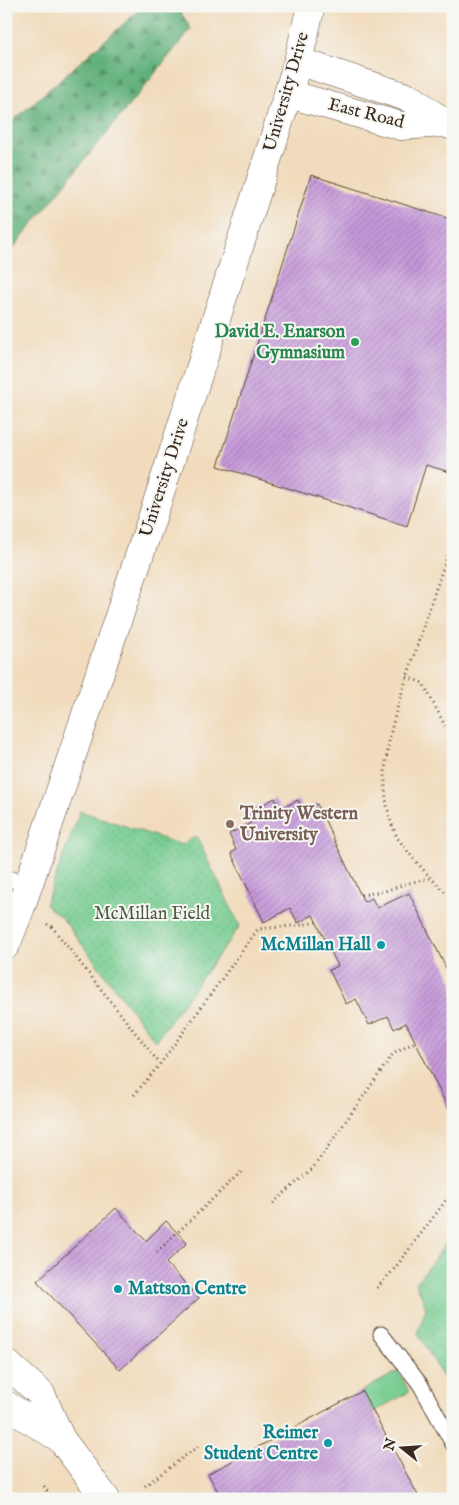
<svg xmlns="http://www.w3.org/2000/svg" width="459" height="1505" viewBox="0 0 459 1505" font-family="'IM FELL English',serif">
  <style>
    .grass { fill: url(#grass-dots); stroke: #587b57 }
    .forest { fill: url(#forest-firs); stroke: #4e6d4c }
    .garden { fill: #76cc90; stroke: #587b57 }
    .building { fill: url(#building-hatch) }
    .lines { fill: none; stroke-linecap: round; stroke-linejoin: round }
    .lane-casing { stroke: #564536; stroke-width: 17 }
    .street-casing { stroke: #564536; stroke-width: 29 }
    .path { stroke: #564536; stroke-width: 3; stroke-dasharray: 1 4; stroke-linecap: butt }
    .lane { stroke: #fff; stroke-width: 15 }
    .street { stroke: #fff; stroke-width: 28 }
    .leisure-dot { fill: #2e9e5b; stroke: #f6f6f2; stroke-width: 2 }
    .education-dot { fill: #8d6e63; stroke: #f6f6f2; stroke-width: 2 }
    .culture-dot { fill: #0f9aa8; stroke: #f6f6f2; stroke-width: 2 }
    .labels { text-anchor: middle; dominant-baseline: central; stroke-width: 4; stroke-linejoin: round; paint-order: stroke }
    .street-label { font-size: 18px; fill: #3b2a1e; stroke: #f6f6f2 }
    .leisure-label { font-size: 18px; font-weight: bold; fill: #27864d; stroke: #f6f6f2; text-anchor: end }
    .education-label { font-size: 18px; font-weight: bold; fill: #785e54; stroke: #f6f6f2; text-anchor: start }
    .park-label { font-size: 18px; fill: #4d5b40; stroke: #f6f6f2 }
    .culture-label { font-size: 18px; font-weight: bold; fill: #0d838f; stroke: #f6f6f2; text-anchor: end }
  </style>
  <defs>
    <pattern id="grass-dots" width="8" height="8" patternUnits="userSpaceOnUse" patternTransform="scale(1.25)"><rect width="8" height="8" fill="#76cc90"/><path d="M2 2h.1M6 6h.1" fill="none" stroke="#67af7c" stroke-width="1.8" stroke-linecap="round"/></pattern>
    <pattern id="forest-firs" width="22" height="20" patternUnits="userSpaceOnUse" patternTransform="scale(1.25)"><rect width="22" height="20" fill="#60b07a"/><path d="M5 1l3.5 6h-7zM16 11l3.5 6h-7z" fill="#508f63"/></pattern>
    <pattern id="building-hatch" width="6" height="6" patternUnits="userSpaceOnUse" patternTransform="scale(1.25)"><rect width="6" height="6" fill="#c699da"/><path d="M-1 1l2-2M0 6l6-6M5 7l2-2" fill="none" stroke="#a27db0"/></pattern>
  </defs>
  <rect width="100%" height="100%" fill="#f6f6f2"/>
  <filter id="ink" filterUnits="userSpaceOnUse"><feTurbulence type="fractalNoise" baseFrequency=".02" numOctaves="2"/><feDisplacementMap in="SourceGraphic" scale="10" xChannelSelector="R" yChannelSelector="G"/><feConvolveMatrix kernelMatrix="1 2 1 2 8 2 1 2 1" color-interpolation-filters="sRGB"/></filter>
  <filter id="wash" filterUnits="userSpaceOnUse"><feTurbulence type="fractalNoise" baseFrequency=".0096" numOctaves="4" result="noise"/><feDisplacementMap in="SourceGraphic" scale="20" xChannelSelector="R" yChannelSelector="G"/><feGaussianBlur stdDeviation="1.12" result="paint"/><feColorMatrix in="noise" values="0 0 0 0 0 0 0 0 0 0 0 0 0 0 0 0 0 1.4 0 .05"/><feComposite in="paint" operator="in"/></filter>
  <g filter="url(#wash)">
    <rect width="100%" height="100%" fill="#f1dbbc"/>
    <path class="grass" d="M80 811 182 845 196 836 240 926 155 1041 62 918 45 905Z
      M453 1234V1395L418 1333 426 1308 416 1283Z"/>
    <path class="forest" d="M144 6H177L191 29 6 257V127Z"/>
    <path class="garden" d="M399 1371 409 1392 373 1412 362 1391Z"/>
    <g id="blocks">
      <path class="building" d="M311 175 453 220V473L426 465 407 526 218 466Z
        M275 798 280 809 298 800 303 810 317 804 364 902 372 898 377 908 409 893 453 982V1118L406 1023 394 1029 388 1016 369 1025 356 999 346 1004 329 970 338 966 313 915 298 923 290 908 264 922 231 853 236 850 229 834 251 823 246 813Z
        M116 1208 146 1241 166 1221 187 1243 166 1263 199 1298 120 1370 37 1281Z
        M362 1391 420 1499H222L208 1474Z"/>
    </g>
  </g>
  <g filter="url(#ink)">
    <use href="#blocks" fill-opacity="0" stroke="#564536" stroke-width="1"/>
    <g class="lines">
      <g class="lane-casing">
        <path id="lane" d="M6 877 28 886
          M381 1334 420 1384 453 1444"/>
      </g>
      <g class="street-casing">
        <path id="street" d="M298 61 412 99 444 123 453 126
          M289 94 401 126 444 123
          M6 945 21 907 153 515 272 145 298 61 311 6
          M6 1363 41 1394 61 1439 106 1499
          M6 1405 61 1439"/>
      </g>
      <path class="path" d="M6 266H8
        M453 541C439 578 427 615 415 653 396 711 369 777 397 837 400 842 405 847 408 852 422 869 436 884 453 899
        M407 677 423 683 445 726
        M361 895 385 891 405 884 430 878
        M47 924 52 927 160 1064
        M134 1095 160 1064 258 929 301 925 316 922
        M273 1203 313 1168 393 1054 415 1042
        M157 1252 242 1171
        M377 1288 395 1268 453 1191
        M44 1486 52 1499
        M145 1486 201 1444"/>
      <use href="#lane" class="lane"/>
      <use href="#street" class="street"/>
    </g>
  </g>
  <circle class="leisure-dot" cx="355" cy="342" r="5"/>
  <circle class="education-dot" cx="230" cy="824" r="5"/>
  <g class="culture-dot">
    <circle cx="381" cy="945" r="5"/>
    <circle cx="118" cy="1289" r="5"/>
    <circle cx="328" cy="1443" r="5"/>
  </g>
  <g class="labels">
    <g class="street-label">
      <text transform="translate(287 92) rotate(-74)">University Drive</text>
      <text transform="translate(366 114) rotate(14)">East Road</text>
      <text transform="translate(165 478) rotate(-72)">University Drive</text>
    </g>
    <g class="leisure-label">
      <text x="345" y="332">David E. Enarson<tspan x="345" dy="21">Gymnasium</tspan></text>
    </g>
    <g class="education-label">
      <text x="240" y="814">Trinity Western<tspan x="240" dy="21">University</tspan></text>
    </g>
    <g class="park-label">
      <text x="152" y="914">McMillan Field</text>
    </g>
    <g class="culture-label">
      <text x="371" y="945">McMillan Hall</text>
      <text x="128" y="1289" text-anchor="start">Mattson Centre</text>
      <text x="318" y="1433">Reimer<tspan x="318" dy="21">Student Centre</tspan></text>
    </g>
  </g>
  <rect width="459" height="1505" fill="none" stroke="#f6f6f2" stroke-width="25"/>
  <g transform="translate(402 1448) rotate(287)" stroke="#f6f6f2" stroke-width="4" paint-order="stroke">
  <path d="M0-4L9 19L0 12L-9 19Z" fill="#3b2a1e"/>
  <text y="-8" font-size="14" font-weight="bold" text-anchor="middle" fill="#3b2a1e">N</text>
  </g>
</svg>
